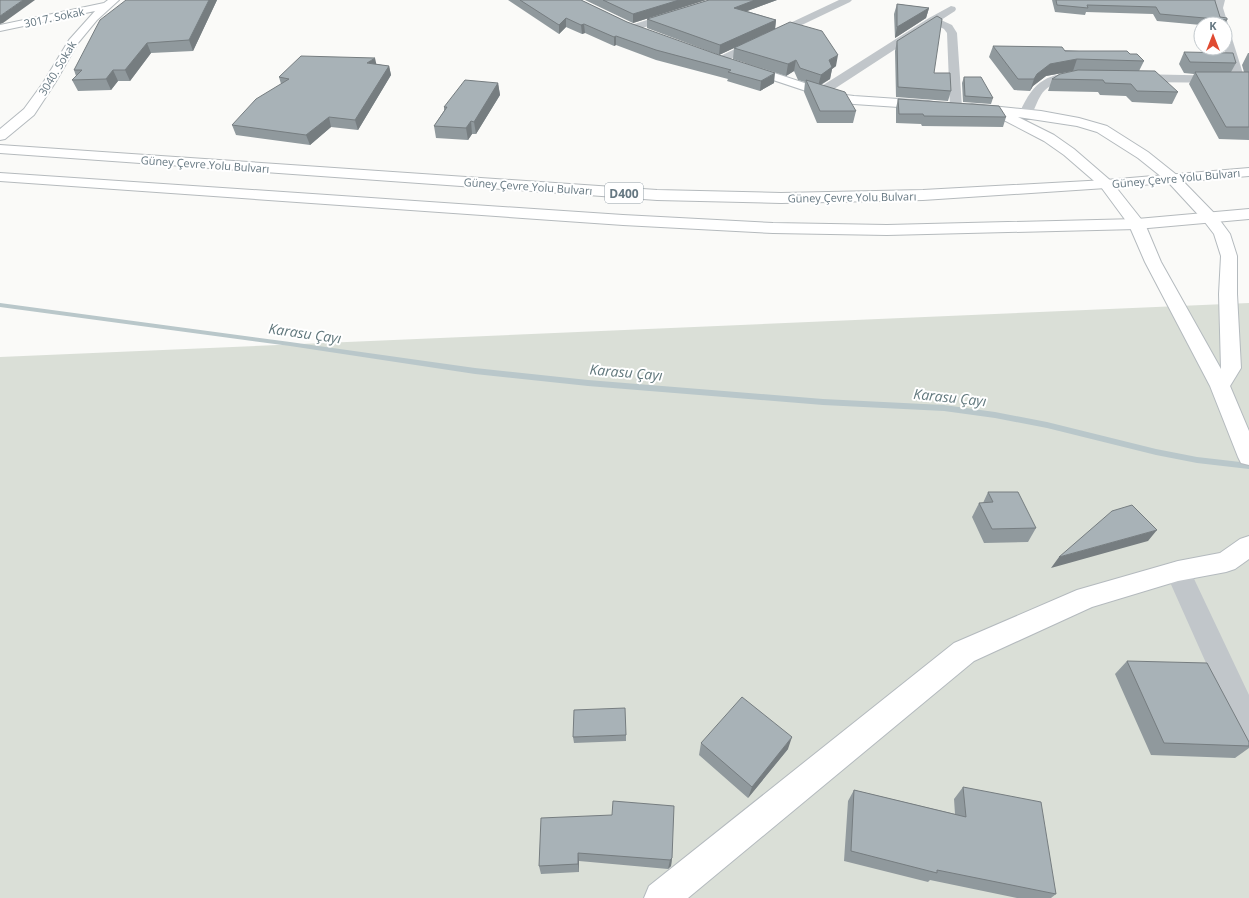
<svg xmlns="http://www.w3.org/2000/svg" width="1249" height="898" viewBox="0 0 1249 898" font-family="'Open Sans',sans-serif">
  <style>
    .green { fill: #dadfd7 }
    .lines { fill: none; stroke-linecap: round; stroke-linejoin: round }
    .stream { fill: #b9c7ca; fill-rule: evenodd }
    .secondary-casing { stroke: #b4babe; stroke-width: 2 }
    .highway-casing { stroke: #b5babd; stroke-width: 2 }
    .street { fill: #c1c6ca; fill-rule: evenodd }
    .secondary { fill: #fff; fill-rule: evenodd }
    .highway { fill: #fff; fill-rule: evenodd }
    .wall { fill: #90999d }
    .shaded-wall { fill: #767d80 }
    .building { fill: #a8b2b7; stroke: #767d80 }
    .labels { text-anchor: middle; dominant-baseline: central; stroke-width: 4; stroke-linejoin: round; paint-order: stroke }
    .far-street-label { font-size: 11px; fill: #667882; stroke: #fff }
    .shield { fill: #fff; stroke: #94a0a8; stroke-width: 1 }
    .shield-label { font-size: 12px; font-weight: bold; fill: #667882 }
    .water-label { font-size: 14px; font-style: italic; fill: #60777c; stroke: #fff }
  </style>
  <rect width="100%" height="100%" fill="#fafaf8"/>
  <path class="green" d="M1249 303V898H0V357Z"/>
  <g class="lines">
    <path class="stream" d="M0 303 290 342 475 368 588 380 823 399 944 405 995 412 1047 422 1156 449 1197 457 1249 463V469L1197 463 1156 455 1047 428 995 418 944 411 823 405 588 386 475 374 290 346 0 307Z"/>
    <g class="secondary-casing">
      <path id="secondary" d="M108 0H119L97 20 78 43 55 83 34 115 5 139 0 140V129L24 109 43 83 69 40 95 11 0 31V25L104 3Z
        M747 64 838 94 854 96 928 101 933 102 934 105 933 108 928 109 854 104 836 101 743 70 741 68 743 66Z
        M972 104 1041 111 1079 118 1107 126 1148 152 1178 176 1216 215 1230 234 1237 256V294L1241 368 1230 386 1249 431V465L1241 463 1238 457 1210 386 1145 262 1129 225 1101 187 1064 155 1044 141 998 117 997 114 967 111 966 108 967 105ZM1018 117 1077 126 1097 132 1138 158 1168 182 1204 221 1214 234 1221 256 1219 294 1221 369 1161 262 1145 224 1111 181 1074 149 1054 135Z
        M1249 536V559L1235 569 1226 572 1178 581 1092 607 974 661 688 898H644L649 886 954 643 1077 590 1178 561 1220 553 1240 539Z"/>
    </g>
    <g class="highway-casing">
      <path id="highway" d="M0 145 657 190 781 193 923 190 1106 180 1249 168V176L1106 188 923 200 781 203 657 200 0 153Z
        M0 173 623 215 773 223 887 225 1137 219 1249 209V219L1137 229 887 235 773 233 623 225 0 181Z"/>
    </g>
    <path class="street" d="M711 0H726L724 2 636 30H628L627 28 628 26Z
      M839 0H852L850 2 724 62H716L714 60 716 58Z
      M1215 0H1225L1223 8 1228 24 1227 26 1225 27V24H1218L1213 8Z
      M951 6 955 7 956 9 955 11 941 20 952 25 957 33 962 107 961 110H951L950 107 947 33 944 29 934 24 825 95H817L815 92 817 89 929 18Z
      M1225 29 1230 32 1245 80 1243 83 1134 82 1130 81 1128 78 1130 75 1134 74 1232 76 1224 48Z
      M1082 72 1086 73 1088 76 1086 79C1070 83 1051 79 1041 95 1037 101 1035 109 1031 115H1021L1020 112C1034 80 1048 73 1082 72Z
      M1178 561 1187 564 1249 695V741L1239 737 1165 571 1169 564Z"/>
    <use href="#secondary" class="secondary"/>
    <use href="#highway" class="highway"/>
  </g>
  <path class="wall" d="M126 0H217L193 51 151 53 130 81H118L111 90 78 91 72 80 76 76 74 70Z
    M508 0H581L627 22 774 83 760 91 727 81 728 79 656 60 616 45 614 46 585 33 582 34 566 27 559 34Z
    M585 0H706L633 23Z
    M709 0H777L747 11 776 20 775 29 719 55 647 28V19Z
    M1052 0H1215V1L1220 17 1227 20 1225 24H1201V25L1157 21 1153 14 1086 12 1085 15 1055 12Z
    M897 4 929 8 926 18 895 38 894 14Z
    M897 41 934 73 951 91 948 101 896 97 895 51Z
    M993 46 1130 54 1144 61 1139 71 1178 92 1172 104 1132 102 1126 96 1100 95 1098 92 1048 91 1052 79 1075 71H1073L1046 76 1033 86 1030 91 1014 90 989 57Z
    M734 48 836 66 832 69 830 79 821 85 856 111 853 123H817L804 92 805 82 798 80 794 71 786 76 733 59Z
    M1184 52 1236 63 1231 72H1244L1242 65 1248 53H1249V140L1219 139 1189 84 1194 74 1184 73 1179 64Z
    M376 64 389 66 391 75 358 130 331 127 310 145 236 135 232 125 281 84 279 77Z
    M964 77 993 98 991 104 963 102 962 83Z
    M498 83 500 95 476 134H472L468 140 436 138 434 126 444 111V107Z
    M898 99 1006 117 1003 127 922 126 921 124 896 123V108Z
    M988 492 1036 528 1028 542 984 543 972 517 979 503H983Z
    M1127 661 1249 742V748L1235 758 1151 755 1115 674Z
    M626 735V741L574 743 573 737Z
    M701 743 788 749 748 798 699 755Z
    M963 787 1056 894 1051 898H1017L930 880 928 882 844 861 848 801 854 790 955 814 954 799Z
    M612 815 672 858 671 866 668 869 579 861V872L541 874 539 866Z"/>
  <path class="shaded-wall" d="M23 0H35L3 23 0 24V16Z
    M209 0H217L193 51 189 40Z
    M679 0H706L633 23V14Z
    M755 0H777L734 16V8Z
    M929 8 926 18 895 38 897 27Z
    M566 18V27L559 34V25Z
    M776 20 775 29 719 55 720 45Z
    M584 24 585 33 582 34 581 25Z
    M616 36V45L614 46V37Z
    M147 43 151 53 130 81 125 70Z
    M838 55 836 66 832 69 830 79 818 86 821 75 829 60Z
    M375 58 377 67 367 63Z
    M1077 59 1073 71 1046 76 1033 86 1030 91 1034 79 1037 74 1050 64Z
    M796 60 794 71 786 76 788 64Z
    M389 66 391 75 358 130 355 120Z
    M113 70 118 81 111 90 106 79Z
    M775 73 774 83 760 91 761 81Z
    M498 83 500 95 476 134 474 122Z
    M329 117 331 127 310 145 306 135Z
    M471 121 472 134 468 140 466 128Z
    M1157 530 1148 541 1051 568 1059 557Z
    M792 737 788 749 748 798 752 787Z
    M578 853 579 861V872L578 864Z
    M672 858 671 866 668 869 670 860Z"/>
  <path class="building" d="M0 0H23L0 16Z
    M126 0H209L189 40 147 43 125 70H113L106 79 72 80 82 70H74L100 20Z
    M520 0H581L627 22 716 54 775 73 761 81 728 72 731 70 656 50 616 36 614 37 584 24 581 25 566 18 559 25Z
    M603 0H679L633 14Z
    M709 0H755L734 8 776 20 720 45 647 19Z
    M1056 0H1215V1L1220 17 1227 18V20L1160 14 1156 7 1087 5 1088 8 1057 5Z
    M897 4 929 8 897 27Z
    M937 16 942 19 934 73H950L951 91 898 87 897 41Z
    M790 22 822 31 838 55 829 60 832 67 821 75 800 68 796 60 788 64 734 48Z
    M993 46 1062 47 1065 51H1127L1130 54H1137L1144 61 1077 59 1050 64 1037 74 1034 79H1018Z
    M1184 52 1233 53 1236 63 1190 62Z
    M301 56 375 58 367 63 389 66 355 120 329 117 306 135 232 125 256 99 289 79 279 77Z
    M1078 70 1155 71 1178 92 1137 91 1131 84 1105 83 1103 80 1052 79 1060 74Z
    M1195 72H1249V127H1226Z
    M964 77H981L993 98 965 96Z
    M465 80 498 83 474 122 471 121 466 128 434 126 447 107H444Z
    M806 80 845 92 856 111H820Z
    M898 99 999 106 1006 117 924 116 923 114H899Z
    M988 492H1018L1036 528 992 529 979 503 993 502Z
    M1132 505 1157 530 1059 557 1112 511Z
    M1127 661 1207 663 1249 742V746L1164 743Z
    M742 697 792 737 752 787 701 743Z
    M625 708 626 735 573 737 574 710Z
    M963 787 1041 802 1056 894 937 870V873L851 851 854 790 966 817Z
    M613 801 674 806 672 858 670 860 578 853V864L539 866 541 818 612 815Z"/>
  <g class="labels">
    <g class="far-street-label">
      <text transform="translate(54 17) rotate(-12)">3017. Sokak</text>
      <text transform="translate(57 68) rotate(-59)">3040. Sokak</text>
      <text transform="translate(205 164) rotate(4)">Güney Çevre Yolu Bulvarı</text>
      <text transform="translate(1176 178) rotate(-5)">Güney Çevre Yolu Bulvarı</text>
      <text transform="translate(528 186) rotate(4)">Güney Çevre Yolu Bulvarı</text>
      <text transform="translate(852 197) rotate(-1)">Güney Çevre Yolu Bulvarı</text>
    </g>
    <rect class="shield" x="605" y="183" width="38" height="20" rx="3"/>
    <g class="shield-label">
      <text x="624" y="193">D400</text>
    </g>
    <g class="water-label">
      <text transform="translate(305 333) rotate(8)">Karasu Çayı</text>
      <text transform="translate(626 372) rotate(5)">Karasu Çayı</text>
      <text transform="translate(950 397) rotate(6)">Karasu Çayı</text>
    </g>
  </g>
  <g transform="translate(1213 36)"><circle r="19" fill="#ffffff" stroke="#c2c9cd"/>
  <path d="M0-3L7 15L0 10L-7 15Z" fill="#e04b32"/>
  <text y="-6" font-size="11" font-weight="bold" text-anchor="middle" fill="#667882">K</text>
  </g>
</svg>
